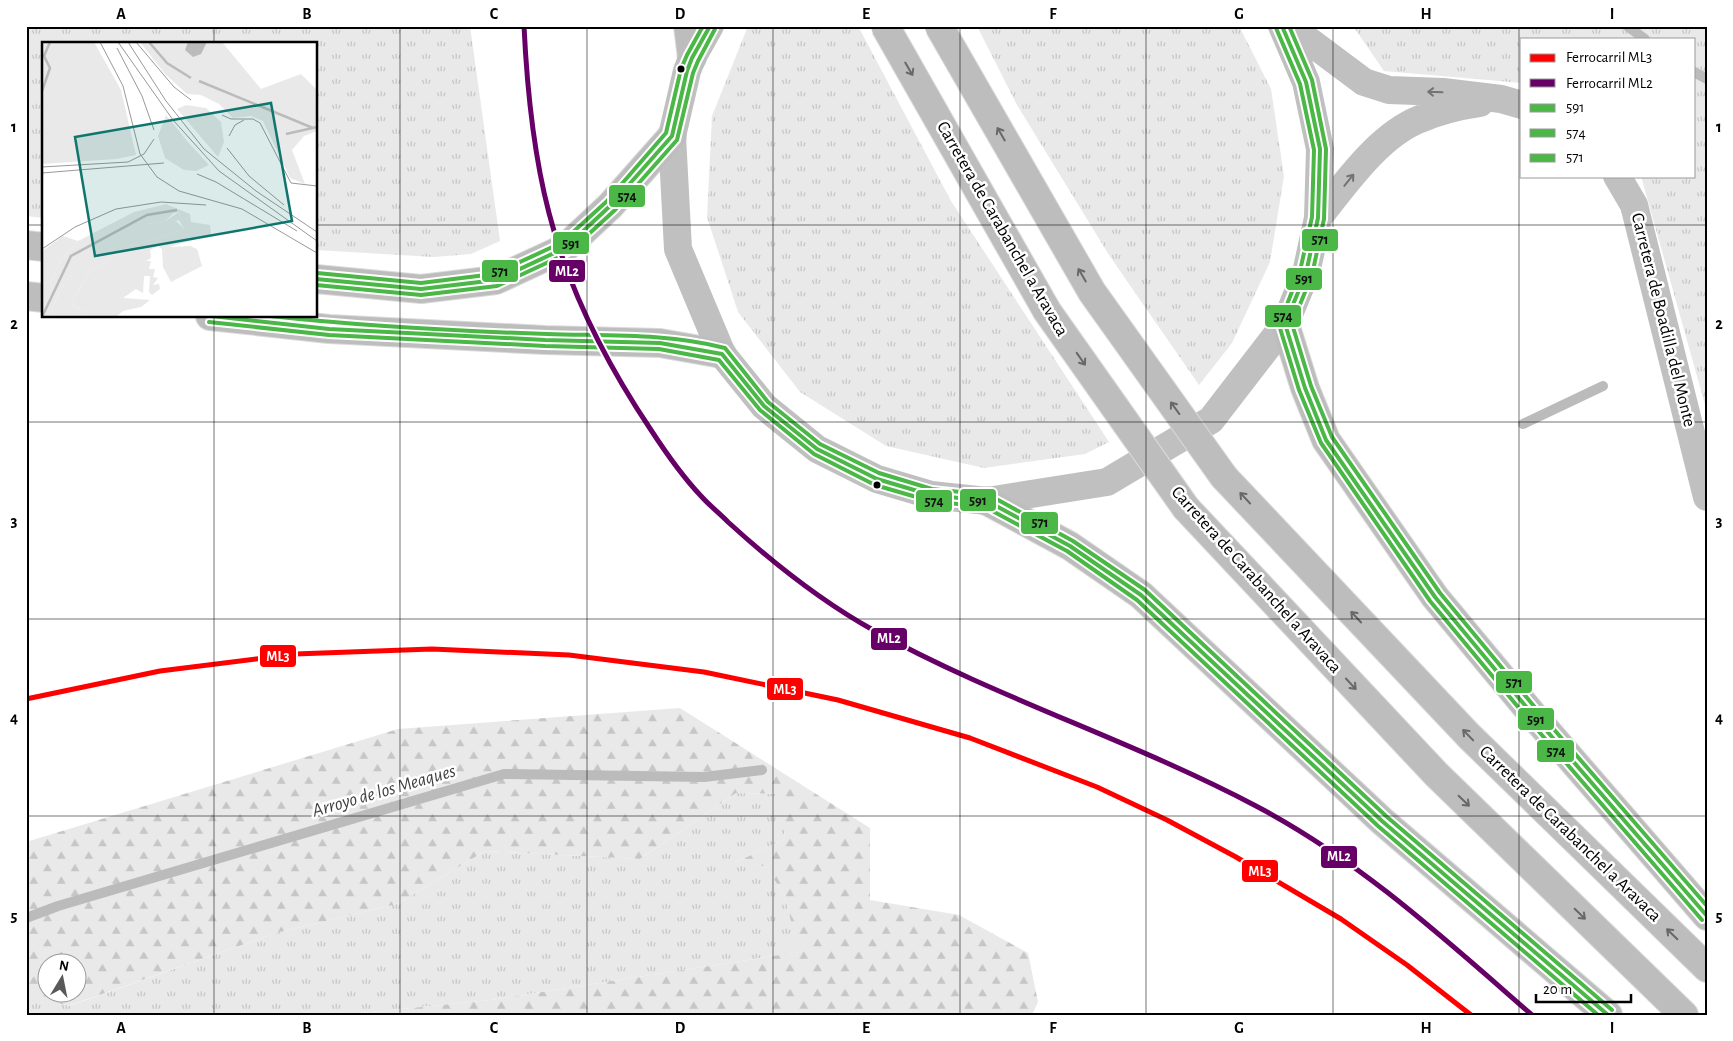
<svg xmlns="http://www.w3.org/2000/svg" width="1733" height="1041" viewBox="0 0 1733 1041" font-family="'Alegreya Sans',sans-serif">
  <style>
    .grass { fill: url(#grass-tufts) }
    .forest { fill: url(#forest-firs); fill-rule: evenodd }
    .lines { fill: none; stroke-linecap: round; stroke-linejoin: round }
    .stream { stroke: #bbb; stroke-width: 10 }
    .highway-casing { stroke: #dbdbdb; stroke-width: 30 }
    .secondary { stroke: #c0c0c0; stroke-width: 28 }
    .highway { stroke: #bdbdbd; stroke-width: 28 }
    .highway-bridge-casing { stroke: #dbdbdb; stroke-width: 30; stroke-linecap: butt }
    .highway-bridge { stroke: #bdbdbd; stroke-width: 28 }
    .bus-1-casing { stroke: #fff; stroke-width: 8 }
    .bus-2-casing { stroke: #fff; stroke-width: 8 }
    .bus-3-casing { stroke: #fff; stroke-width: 8 }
    .bus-1 { stroke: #4ab747; stroke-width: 4 }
    .bus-2 { stroke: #4ab747; stroke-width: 4 }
    .bus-3 { stroke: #4ab747; stroke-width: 4 }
    .rail-1-casing { stroke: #fff; stroke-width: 9 }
    .rail-2-casing { stroke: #fff; stroke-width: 9 }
    .rail-1 { stroke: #f00; stroke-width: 5 }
    .rail-2 { stroke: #606; stroke-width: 5 }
    .oneway { stroke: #686868 }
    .oneway2 { stroke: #737373 }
    .grid { fill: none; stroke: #000; stroke-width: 1; stroke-opacity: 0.55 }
    .bus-dot { fill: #000; stroke: #fff; stroke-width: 2 }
    .labels { text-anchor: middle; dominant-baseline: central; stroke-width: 5; stroke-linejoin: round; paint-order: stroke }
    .street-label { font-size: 18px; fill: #000; stroke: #fff }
    .water-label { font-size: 19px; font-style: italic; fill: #3f3f3f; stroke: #fff }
    .inset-river { fill: none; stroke: #bbb; stroke-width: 2.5 }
    .inset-road { fill: none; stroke: #999; stroke-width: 1 }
    .view { fill: #0f766e; fill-opacity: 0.15; stroke: #0f766e; stroke-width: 2.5 }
    .inset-edge { fill: none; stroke: #000; stroke-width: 2.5 }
    .line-badge { stroke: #fff; stroke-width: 2 }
    .badge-label { font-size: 14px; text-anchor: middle; font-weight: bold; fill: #fff }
    .pale-badge-label { font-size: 14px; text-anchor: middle; font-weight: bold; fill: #111 }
    .neatline { fill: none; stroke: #000; stroke-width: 2 }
    .grid-label { font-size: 16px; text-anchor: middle; font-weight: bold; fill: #000 }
  </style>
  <defs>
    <pattern id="grass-tufts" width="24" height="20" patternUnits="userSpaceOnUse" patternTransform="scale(1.25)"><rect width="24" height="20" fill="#e9e9e9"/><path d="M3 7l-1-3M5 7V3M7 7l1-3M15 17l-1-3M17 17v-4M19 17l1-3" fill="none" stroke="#c6c6c6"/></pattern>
    <pattern id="forest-firs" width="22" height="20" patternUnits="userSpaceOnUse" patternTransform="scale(1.25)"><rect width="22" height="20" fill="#e9e9e9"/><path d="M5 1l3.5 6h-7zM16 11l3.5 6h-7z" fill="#c6c6c6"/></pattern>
  </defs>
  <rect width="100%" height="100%" fill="#fff"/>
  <path class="grass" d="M26 26H470L500 241 471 254 434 257 316 250V44H44V218L26 216Z
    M748 26H858L951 201 1109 442 1085 454 984 468 886 446 800 392 738 312 707 217 712 116Z
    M977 26H1239L1271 89 1284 176 1270 262 1232 343 1199 385 1109 255 1017 105Z
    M1353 26H1707V412L1641 176H1694V39H1522V83L1384 71Z
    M736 793 782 794 785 839 734 863 765 866 784 894 800 952 491 1000 341 1015H26L27 991 69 1006 276 933 397 904 485 851 640 859Z"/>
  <path class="forest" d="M680 708 870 828V900L959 915 1028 953 1038 1002 1032 1015H341L491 1000 799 952 784 894 765 866 732 864 785 839 781 794 736 793 640 859 485 851 397 904 276 933 68 1006 26 992V842L398 729ZM48 964H78V994H48Z"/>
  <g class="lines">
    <path class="stream" d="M1627 26 1645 39
      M1694 72 1707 79
      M1523 424 1603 386
      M26 918 58 906 504 774 704 777 762 770"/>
    <g class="highway-casing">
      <path id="highway" d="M688 26 692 58
        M26 245 44 247
        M316 279 421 289 496 280 565 248 610 206 672 136
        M26 296 44 298
        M210 316 329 329 545 340 660 343 722 354
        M1285 324 1305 388 1326 440 1435 597 1533 715 1707 916
        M1224 477 1469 736 1707 968
        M987 501 1070 546 1141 595 1382 821 1608 1015
        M1186 508 1436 774 1684 1015"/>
    </g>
    <path class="secondary" d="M710 26 692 58 687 71 672 136 678 249 722 354 764 406 817 449 877 479 931 495 987 501 1107 482 1211 420 1285 324 1306 273 1318 218 1320 149 1306 82 1282 26
      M1289 26 1364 82 1389 90 1443 92 1501 99 1522 105
      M1617 176 1634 205 1707 497
      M1318 218C1345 184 1379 135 1420 119 1439 111 1460 106 1480 103"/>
    <use href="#highway" class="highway"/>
    <g class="highway-bridge-casing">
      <path id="highway-bridge" d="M885 26 1047 311 1186 508
        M939 26 1092 292 1224 477"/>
    </g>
    <use href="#highway-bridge" class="highway-bridge"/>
    <g class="bus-1-casing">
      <path id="bus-1" d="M1282 26 1306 82 1320 149 1318 218 1306 273 1285 324 1305 388 1326 440 1435 597 1533 715 1707 916
        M316 279 421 289 496 280 565 248 610 206 672 136 687 71 692 58 710 26
        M212 316 329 329 545 340 660 343 722 354 764 406 817 449 877 479 931 495 987 501 1070 546 1141 595 1382 821 1608 1015"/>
    </g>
    <g class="bus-2-casing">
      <path id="bus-2" d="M1276 28 1300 84 1314 150 1312 217 1300 271 1279 325 1299 390 1321 443 1430 601 1528 719 1702 920
        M316 285 421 295 497 286 568 253 615 210 677 140 693 73 698 61 715 29
        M209 322 329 335 545 346 659 349 719 360 760 410 814 454 875 485 930 501 985 507 1067 551 1137 600 1378 826 1598 1015"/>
    </g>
    <g class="bus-3-casing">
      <path id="bus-3" d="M1289 26 1312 80 1326 149 1324 219 1312 275 1292 324 1311 386 1332 437 1440 593 1538 711 1707 906
        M317 273 421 283 494 274 561 243 606 202 666 133 681 69 687 55 703 26
        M270 316C362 326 455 331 547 334 607 336 667 333 725 348L768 402 820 444 879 473 932 489 989 495 1073 541 1145 590 1386 816 1612 1010"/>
    </g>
    <use href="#bus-1" class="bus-1"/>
    <use href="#bus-2" class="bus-2"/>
    <use href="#bus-3" class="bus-3"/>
    <g class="rail-1-casing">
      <path id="rail-1" d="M26 699 160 671 295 654 432 649 569 655 704 672 838 700 970 738 1097 787 1167 820 1236 857 1341 919 1407 965 1471 1015"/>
    </g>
    <g class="rail-2-casing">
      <path id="rail-2" d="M524 26C527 89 533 152 549 213 569 291 606 363 651 430 666 453 682 476 701 496 709 505 719 513 728 522 773 563 819 600 873 630 996 698 1131 740 1256 806 1359 860 1445 939 1532 1015"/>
    </g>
    <use href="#rail-1" class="rail-1"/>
    <use href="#rail-2" class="rail-2"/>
  </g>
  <defs><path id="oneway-shaft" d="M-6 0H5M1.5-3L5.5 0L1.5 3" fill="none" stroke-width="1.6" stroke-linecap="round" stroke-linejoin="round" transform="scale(1.25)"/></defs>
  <g class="oneway">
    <use href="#oneway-shaft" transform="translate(909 69) rotate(60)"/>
    <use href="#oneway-shaft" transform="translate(1001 134) rotate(-120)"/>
    <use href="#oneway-shaft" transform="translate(1082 275) rotate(-120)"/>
    <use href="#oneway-shaft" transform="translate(1081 359) rotate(55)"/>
    <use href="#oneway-shaft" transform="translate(1175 408) rotate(-126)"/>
    <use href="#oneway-shaft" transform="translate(1245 498) rotate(-133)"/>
    <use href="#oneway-shaft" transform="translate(1356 617) rotate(-133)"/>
    <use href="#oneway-shaft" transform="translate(1351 684) rotate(47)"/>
    <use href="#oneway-shaft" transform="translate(1468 735) rotate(-134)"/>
    <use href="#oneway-shaft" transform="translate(1464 801) rotate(44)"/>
    <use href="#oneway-shaft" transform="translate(1580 914) rotate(44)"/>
    <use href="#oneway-shaft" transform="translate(1672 934) rotate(-136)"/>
  </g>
  <g class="oneway2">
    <use href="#oneway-shaft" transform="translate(1435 92) rotate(-178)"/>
    <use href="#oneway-shaft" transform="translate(1349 180) rotate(-51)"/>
  </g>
  <path class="grid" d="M214 26V44M400 26V1015M587 26V1015M773 26V1015M960 26V1015M1146 26V1015M1333 26V1015M1519 26V1015M26 225H44M316 225H1707M214 316V1015M26 422H1707M26 619H1707M26 816H1707"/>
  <g class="bus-dot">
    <circle cx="681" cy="69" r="4.5"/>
    <circle cx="877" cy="485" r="4.5"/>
  </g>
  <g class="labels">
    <g class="street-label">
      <text transform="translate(1002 229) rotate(60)">Carretera de Carabanchel a Aravaca</text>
      <text transform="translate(1663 320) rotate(76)">Carretera de Boadilla del Monte</text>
      <text transform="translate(1256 580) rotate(48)">Carretera de Carabanchel a Aravaca</text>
      <text transform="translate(1570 834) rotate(44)">Carretera de Carabanchel a Aravaca</text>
    </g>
    <g class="water-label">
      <text transform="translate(384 791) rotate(-16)">Arroyo de los Meaques</text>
    </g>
  </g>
  <g transform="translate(42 42)">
    <rect width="275" height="275" fill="#fff"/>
    <path d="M0 0H52L79 48 94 113 74 117 0 122ZM98 0H180L219 47 259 32 275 48V89L262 94 250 108 263 142 248 136 221 79 209 74 191 76 177 62 159 53 145 52 123 32ZM144 63 164 66 179 80 182 100 176 115 135 67ZM124 73 145 99 167 123 154 129 142 128 123 116 116 94ZM137 170 138 175 134 179 142 187 86 205 48 230 28 262 42 269 44 275H7L18 248 29 234 37 238 46 214 96 190 105 182 122 180ZM21 194 36 199 19 218 10 238 0 243V209Z" fill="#e9e9e9"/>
    <path d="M124 162 148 172 149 180 168 183 169 193 127 205 148 204 155 207 160 224 129 240 121 225 120 207 116 204 108 208 109 216 104 219H109L107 227H113L111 235 116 236 111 243 117 242 118 247 110 253 107 250 108 234H102L101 251 94 247 81 256 108 258 99 265 81 269 74 275H44L42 269 28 262 48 230 86 205 142 187 137 178 133 179 138 175 137 170 132 171 122 180 105 182 96 190 46 215V223L37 239 29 234 18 248 7 275H0V243L10 238 19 218 36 199 92 170Z" fill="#e9e9e9"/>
    <path d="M146 0H164V2L159 12 151 15 143 8Z" fill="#bbb"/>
    <path class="inset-river" d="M107 0 125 21 149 36M157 39 271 86M0 49 8 26 2 14 8 0M244 92 275 85M0 275 29 214 105 173 135 168"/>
    <path class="inset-road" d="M58 0 81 44 98 112 115 135 137 149 200 167 275 211M76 0 131 78 177 129 275 199M86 0 124 59 162 107 214 149 275 190M94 0 132 45 149 58M75 6 100 54 112 88M180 73 189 77H211L218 81 249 141 275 144M187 94 193 83 202 78M185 106 207 134 242 163M0 125 86 120 102 112 112 97M0 131 122 121M155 132 174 140 255 189M0 207 33 185 74 167 119 160 164 163"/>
    <path class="view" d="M229 61 250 179 53 214 33 95Z"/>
    <rect width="275" height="275" class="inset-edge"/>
  </g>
  <g class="line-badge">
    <rect x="608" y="184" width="38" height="24" rx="5" fill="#4ab747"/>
    <rect x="1301" y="228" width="38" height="24" rx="5" fill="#4ab747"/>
    <rect x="552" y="231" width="38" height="24" rx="5" fill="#4ab747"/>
    <rect x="548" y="259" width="38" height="24" rx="5" fill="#606"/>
    <rect x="481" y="259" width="38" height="24" rx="5" fill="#4ab747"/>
    <rect x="1285" y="267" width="38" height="24" rx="5" fill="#4ab747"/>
    <rect x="1264" y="304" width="38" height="24" rx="5" fill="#4ab747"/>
    <rect x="959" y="488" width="38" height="24" rx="5" fill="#4ab747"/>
    <rect x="915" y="489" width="38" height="24" rx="5" fill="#4ab747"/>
    <rect x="1020" y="511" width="39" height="24" rx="5" fill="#4ab747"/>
    <rect x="870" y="627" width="38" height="24" rx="5" fill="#606"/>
    <rect x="259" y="644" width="38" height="24" rx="5" fill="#f00"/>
    <rect x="1495" y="670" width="38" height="24" rx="5" fill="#4ab747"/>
    <rect x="766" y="677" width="38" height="24" rx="5" fill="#f00"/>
    <rect x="1517" y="707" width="38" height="24" rx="5" fill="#4ab747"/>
    <rect x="1536" y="739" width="39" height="24" rx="5" fill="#4ab747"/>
    <rect x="1320" y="845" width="38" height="24" rx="5" fill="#606"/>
    <rect x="1241" y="859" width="38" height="24" rx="5" fill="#f00"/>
  </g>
  <g class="badge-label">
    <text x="567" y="276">ML2</text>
    <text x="889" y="643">ML2</text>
    <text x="278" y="661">ML3</text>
    <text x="785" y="694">ML3</text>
    <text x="1339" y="861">ML2</text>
    <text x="1260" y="876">ML3</text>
  </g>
  <g class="pale-badge-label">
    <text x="627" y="201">574</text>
    <text x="1320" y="244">571</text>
    <text x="571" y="248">591</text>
    <text x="500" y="276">571</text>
    <text x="1304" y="283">591</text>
    <text x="1283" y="321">574</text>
    <text x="978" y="505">591</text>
    <text x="934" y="506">574</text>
    <text x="1040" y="527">571</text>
    <text x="1514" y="687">571</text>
    <text x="1536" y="724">591</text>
    <text x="1556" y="756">574</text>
  </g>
  <rect width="1733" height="1041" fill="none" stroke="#ffffff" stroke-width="55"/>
  <rect x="1520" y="38" width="175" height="140" fill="#ffffff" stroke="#999999"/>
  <rect x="1530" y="54" width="25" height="8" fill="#ff0000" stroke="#999999"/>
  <text x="1566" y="62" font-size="15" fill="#000000">Ferrocarril ML3</text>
  <rect x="1530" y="79" width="25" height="8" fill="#660066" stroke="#999999"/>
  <text x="1566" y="88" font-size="15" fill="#000000">Ferrocarril ML2</text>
  <rect x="1530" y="104" width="25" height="8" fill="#4ab747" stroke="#999999"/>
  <text x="1566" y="112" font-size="15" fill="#000000">591</text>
  <rect x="1530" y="129" width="25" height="8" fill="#4ab747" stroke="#999999"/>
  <text x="1566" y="138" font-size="15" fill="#000000">574</text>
  <rect x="1530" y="154" width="25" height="8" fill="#4ab747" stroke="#999999"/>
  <text x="1566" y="162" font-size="15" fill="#000000">571</text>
  <g transform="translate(62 978) rotate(10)"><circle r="24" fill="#ffffff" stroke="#999999"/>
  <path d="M0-4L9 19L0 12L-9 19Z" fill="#595959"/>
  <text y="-8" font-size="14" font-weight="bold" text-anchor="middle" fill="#000000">N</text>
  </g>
  <path d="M1536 994v8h95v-8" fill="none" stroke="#000000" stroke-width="2.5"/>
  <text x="1543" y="994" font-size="15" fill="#000000" stroke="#ffffff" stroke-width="4" paint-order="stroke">20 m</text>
  <rect x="28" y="28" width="1678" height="986" class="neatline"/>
  <g class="grid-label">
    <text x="121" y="19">A</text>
    <text x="307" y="19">B</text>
    <text x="494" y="19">C</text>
    <text x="680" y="19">D</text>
    <text x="866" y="19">E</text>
    <text x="1053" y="19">F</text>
    <text x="1239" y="19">G</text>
    <text x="1426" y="19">H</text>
    <text x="1612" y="19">I</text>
    <text x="14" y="132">1</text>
    <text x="1719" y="132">1</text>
    <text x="14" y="329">2</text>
    <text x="1719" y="329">2</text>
    <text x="14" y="526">3</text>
    <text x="1719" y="526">3</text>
    <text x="14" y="723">4</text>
    <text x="1719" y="723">4</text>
    <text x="14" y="921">5</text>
    <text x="1719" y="921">5</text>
    <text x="121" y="1033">A</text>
    <text x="307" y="1033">B</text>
    <text x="494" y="1033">C</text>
    <text x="680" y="1033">D</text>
    <text x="866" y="1033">E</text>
    <text x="1053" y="1033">F</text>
    <text x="1239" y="1033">G</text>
    <text x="1426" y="1033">H</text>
    <text x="1612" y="1033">I</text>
  </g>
</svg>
